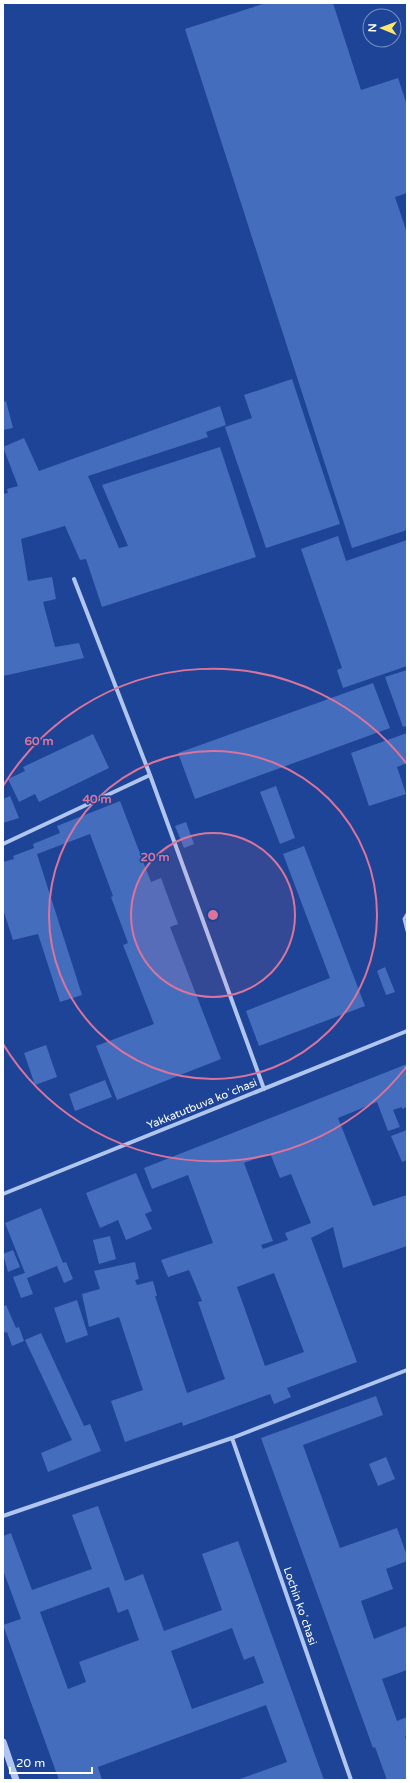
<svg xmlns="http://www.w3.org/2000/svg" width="410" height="1783" viewBox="0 0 410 1783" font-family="'Varela Round',sans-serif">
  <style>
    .building { fill: #456dbd; fill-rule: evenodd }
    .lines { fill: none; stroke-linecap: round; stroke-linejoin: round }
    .service { stroke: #b1c6ef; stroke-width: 3 }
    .minor { stroke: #b1c6ef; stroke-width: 4 }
    .tertiary { stroke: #b1c6ef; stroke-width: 7 }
    .ring { fill: none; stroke: #da749d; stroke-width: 2 }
    .labels { text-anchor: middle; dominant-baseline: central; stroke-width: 3; stroke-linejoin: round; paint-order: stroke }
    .street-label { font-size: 11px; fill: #fff; stroke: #1d4496 }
    .centre { fill: #da749d; stroke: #1d4496; stroke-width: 2 }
    .ring-label { font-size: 12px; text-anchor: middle; font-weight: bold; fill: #da749d; stroke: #1d4496; stroke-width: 3; stroke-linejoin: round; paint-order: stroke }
  </style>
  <rect width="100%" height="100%" fill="#1d4496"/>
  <path class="building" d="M266 3H333L361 90 398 78 407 105V193L395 197 407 233V530L352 548 185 29Z
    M292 379 340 524 266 548 225 427 252 418 244 395Z
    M6 401 13 428 3 430V402Z
    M220 406 226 425 206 432 208 437 88 476 119 548 128 546 102 485 220 447 256 557 102 607 86 559 80 560 65 526 21 539 28 581 52 577 56 599 43 602 55 647 79 643 84 658 3 676V494L8 493 7 489 18 486 3 447 24 438 39 471Z
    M338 536 346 561 407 540V666L343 688 337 670 342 668 301 549Z
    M407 670V726L403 727 385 677Z
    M373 683 390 728 195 799 178 753Z
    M407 733V763L397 767 406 794 369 806 351 753Z
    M93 734 109 768 39 802 35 794 19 802 8 779 25 771 23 767Z
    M276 786 295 838 280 844 260 792Z
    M10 796 19 818 3 823V799Z
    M120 801 151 882 161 878 178 924 170 927 221 1059 117 1100 96 1046 154 1024 123 945 128 943 111 897 113 896 90 834 37 854 82 995 60 1002 38 934 13 940 3 909V862L14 859 13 856 34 848 33 844 60 833 57 826Z
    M186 822 194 844 184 848 175 826Z
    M304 846 365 1006 259 1046 246 1011 330 978 283 854Z
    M385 967 395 992 386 995 377 971Z
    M46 1045 57 1077 35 1085 24 1053Z
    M407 1064V1107L402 1109V1107L393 1110 400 1127 388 1131 377 1102 338 1118 373 1206 407 1195V1246L343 1268 333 1227 311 1238 357 1362 287 1388 291 1397 274 1404 270 1394 183 1426 182 1422 125 1442 111 1401 143 1390 119 1317 89 1327 82 1294 100 1289 94 1271 135 1262 139 1279 135 1280 137 1285 153 1281 157 1296H155L187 1393 225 1379 198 1302 202 1301 189 1270 168 1277 161 1260 213 1243 188 1175 152 1189 144 1168ZM270 1153 280 1178 291 1174 311 1223 285 1233 288 1240 263 1249 261 1245 273 1241 244 1163ZM274 1273 304 1352 265 1366 237 1287Z
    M105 1080 112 1097 75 1111 69 1094Z
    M407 1130V1160L402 1162 391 1136Z
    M136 1173 152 1211 145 1214 152 1229 126 1240 118 1220 100 1228 86 1193Z
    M41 1208 63 1263 66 1262 73 1279 64 1283 57 1266 27 1278 33 1294 21 1298 13 1277 25 1273 5 1223Z
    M110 1236 116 1259 99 1264 93 1240Z
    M13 1250 20 1267 8 1272 3 1254Z
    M77 1300 88 1335 66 1343 54 1308Z
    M6 1305 16 1328 19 1327 24 1341 12 1346 7 1332 3 1333V1307Z
    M41 1333 84 1426 90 1424 101 1451 48 1472 41 1453 72 1440 25 1340Z
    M376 1396 383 1415 303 1445 340 1548 397 1528 407 1556V1561L386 1569 393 1589 361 1601 374 1639 407 1626V1670L382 1679 397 1721 407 1717V1735L405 1736 407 1743V1780H387L375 1747 373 1748 261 1438Z
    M386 1457 395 1479 378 1486 369 1464Z
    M98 1506 125 1581 143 1574 164 1631 222 1610 202 1554 238 1541 324 1780H237L287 1762 266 1705 98 1767 102 1780H59L3 1625 21 1619 3 1570V1536L11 1533 32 1590 92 1569 72 1515ZM109 1587 118 1613 128 1609 139 1640 79 1662 86 1682 68 1689 40 1612ZM232 1628 244 1660 254 1656 264 1683 192 1709 171 1651Z"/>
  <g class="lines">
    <path class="service" d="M407 914 404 919 407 931"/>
    <path class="minor" d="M74 579 150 775 264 1089
      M3 844 150 775
      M3 1194 407 1031
      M232 1438 407 1370
      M3 1516 232 1438 351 1780"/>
    <path class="tertiary" d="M3 1742 16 1780"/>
  </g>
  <circle cx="213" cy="915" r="82" fill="#da749d" fill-opacity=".12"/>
  <g class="ring">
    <circle cx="213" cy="915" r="82"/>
    <circle cx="213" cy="915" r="164"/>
    <path d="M407 1066A246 246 0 0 1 3 1044M3 786A246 246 0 0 1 407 764"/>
  </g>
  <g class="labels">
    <g class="street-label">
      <text transform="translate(202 1104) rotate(-22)">Yakkatutbuva koʻchasi</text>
      <text transform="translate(300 1606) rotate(71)">Lochin koʻchasi</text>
    </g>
  </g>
  <circle cx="213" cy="915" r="6" class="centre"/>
  <g class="ring-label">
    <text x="39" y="745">60 m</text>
    <text x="97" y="803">40 m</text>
    <text x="155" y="861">20 m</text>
  </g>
  <rect width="410" height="1783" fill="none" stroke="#ffffff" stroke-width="8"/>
  <g transform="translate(382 28) rotate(271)"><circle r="19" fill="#1d4496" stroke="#778fc0"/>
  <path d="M0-3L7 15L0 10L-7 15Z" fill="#fee56f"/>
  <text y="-6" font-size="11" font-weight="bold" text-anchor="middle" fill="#ffffff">N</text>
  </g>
  <path d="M10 1767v6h82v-6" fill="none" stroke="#ffffff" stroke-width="2"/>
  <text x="16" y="1767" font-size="12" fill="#ffffff" stroke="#1d4496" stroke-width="3" paint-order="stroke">20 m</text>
</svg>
